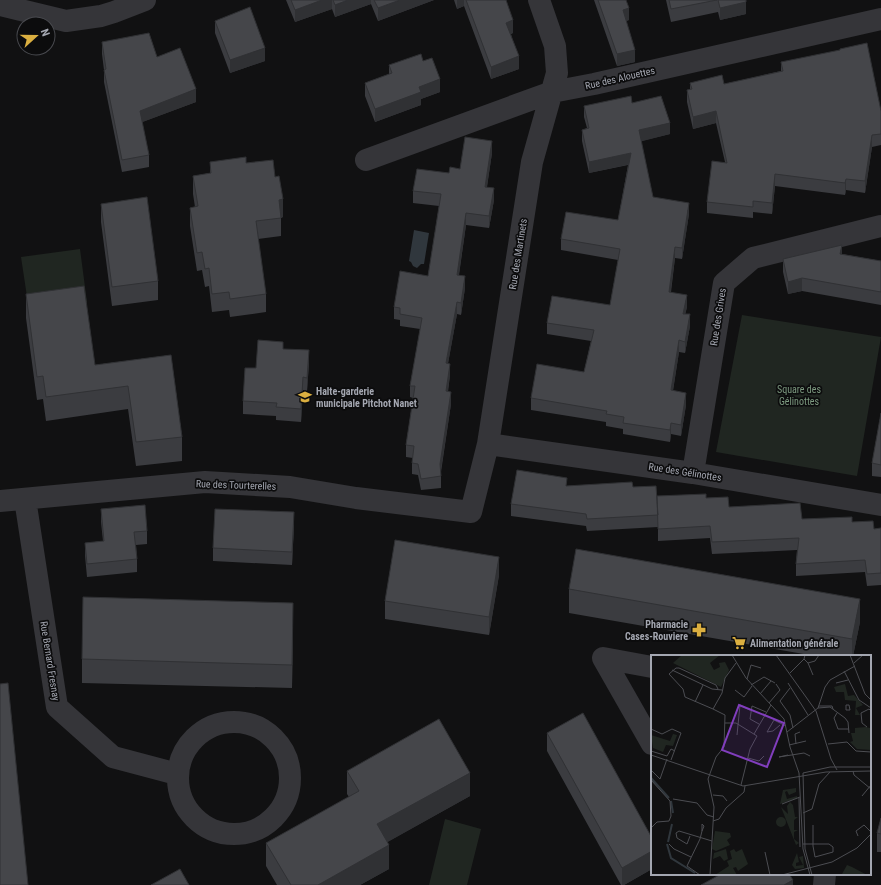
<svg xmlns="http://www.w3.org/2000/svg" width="881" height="885" viewBox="0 0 881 885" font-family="'Roboto Condensed',sans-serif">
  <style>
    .green { fill: #202621 }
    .water { fill: #30373d }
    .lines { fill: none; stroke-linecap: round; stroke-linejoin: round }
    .street { stroke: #353539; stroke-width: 22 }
    .wall { fill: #3b3c40 }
    .shaded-wall { fill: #303134 }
    .building { fill: #45464a; stroke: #303134 }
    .labels { text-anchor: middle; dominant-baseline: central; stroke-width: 3.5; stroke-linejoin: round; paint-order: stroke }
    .street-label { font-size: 10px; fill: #a4a7b1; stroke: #0c0c0d }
    .park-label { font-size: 10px; fill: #7d9a80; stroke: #0c0c0d }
    .poi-label { font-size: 10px; font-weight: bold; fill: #a4a7b1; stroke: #0c0c0d; text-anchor: start }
    .inset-river { fill: none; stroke: #30373d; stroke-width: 2 }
    .inset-road { fill: none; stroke: #4c4d52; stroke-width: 1 }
    .view { fill: #813ebd; fill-opacity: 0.15; stroke: #813ebd; stroke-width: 2 }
    .inset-edge { fill: none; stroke: #a4a7b1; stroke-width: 2 }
  </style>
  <rect width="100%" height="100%" fill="#111112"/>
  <path class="green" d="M80 249 87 302 29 310 21 257Z
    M742 315 881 337 857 476 716 452Z
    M445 819 481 829 467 885H429Z"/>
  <path class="water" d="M414 230 429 233 424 264H421L417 268 413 266 411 262 409 261Z"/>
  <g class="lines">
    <path class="street" d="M0 5 66 21 101 16 114 12 145 0
      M366 160 552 92 594 84 881 19
      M488 444 693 473 881 505
      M693 473 724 283 753 258 881 226
      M25 499 57 707 113 757 177 774
      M0 501 205 482 290 487 356 498 471 512 488 444 532 162 557 73 555 46 539 0
      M652 667 603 658 652 744
      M178 778a56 56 0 1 1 112 0a56 56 0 1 1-112 0Z
      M824 885 825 874"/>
  </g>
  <path class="wall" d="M286 0H434L378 21 371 4 335 17 332 9 295 22Z
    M454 0H506L513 33 511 34 519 69 491 79 464 6 457 9Z
    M594 0H626L629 20 626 21 635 62 617 66Z
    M666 0H746V14L720 20 718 12 671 22Z
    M215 21 265 61 230 73 215 33Z
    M102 42 157 57 196 102 142 122 149 155V167L122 172 104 82V70L102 54Z
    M423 61 440 92 421 99V105L375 122 365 96V83L389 74V65Z
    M781 62 881 111V145L872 147 865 193 846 190 845 195 775 186 772 214 753 212V218L707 213V202L725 162 716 123 693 129 687 102V90H690V83L724 84 781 71Z
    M632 103 670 134 641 141 653 197 689 214 682 259 675 258 671 292 687 307 685 314 690 326 685 353 679 352 673 391 686 405 681 436 671 434 670 442 623 434V429L606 426V422L531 410V398L584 372 591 341 547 334V323L610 305 618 260 561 250V239L618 220 628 165 589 173 582 141V130L587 128 584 117V106Z
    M492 153 487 187 494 200 489 228 466 225 459 275 465 288 461 315 457 314 448 363 450 375 448 392 451 404 441 472V488L421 490 418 475 412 474V463L413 458 406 457V445L413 398 410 397V386L420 329 400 326V320L394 319V307L428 276 439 206 413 203V191L449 173 460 169Z
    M210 162 246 163 275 177 283 217 281 218V236L258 239 266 294V312L230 317 229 310 212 312 209 286 205 287 202 270 197 271 190 226V208L195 207 193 194V176L210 173Z
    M101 204 158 281V300L112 306 101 222Z
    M842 254 881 261V305L802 291 788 294 783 272V259Z
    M26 294 95 365 171 355 182 437V461L136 466 128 409 46 421 43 399 37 400 26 318Z
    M283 349 309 363 307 391 303 390 301 422 276 420V416L243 414V401L256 368Z
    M881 413V477L872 476V463Z
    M567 486 633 487 657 496 706 498 729 507 802 519 852 522 874 529 881 528V585L867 586 865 572 796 576V564L797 550 712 554 710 538 658 541V526V527L587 531 586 526 511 516V504Z
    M101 509 147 531V544L136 545 137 559V572L87 577 85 556V543L103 541 101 522Z
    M294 525 292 565 213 561V548Z
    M499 575 489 635 385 619V601Z
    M569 589 860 622 853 656H815L569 613Z
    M293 627 292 688 82 683V659Z
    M547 733 652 838V869L624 885H621L547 751Z
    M347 771 470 796 387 842 389 869 360 885H277L266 866V843L349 797 347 794Z
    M881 818V852H877V833Z"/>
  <path class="shaded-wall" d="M322 0H332V9L295 22V10Z
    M348 0H371V4L335 17V5Z
    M400 0H434L378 21V8Z
    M457 0H464V6L457 9Z
    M746 2V14L720 20V8Z
    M629 8V20L623 22V10Z
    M513 20V33L506 35V23Z
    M265 48V61L230 73V60Z
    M635 50V62L617 66V54Z
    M519 56V69L491 79V67Z
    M440 79V92L421 99V105L375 122V109L419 87Z
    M196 89V102L140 123V111Z
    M716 111V123L693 129V117Z
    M670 123V134L639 142V130Z
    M872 135V147L865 193V181Z
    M492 141V153L485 199V187Z
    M631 153V164L589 173V162Z
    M775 174V186L772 214V203Z
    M846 179V190L845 195V183Z
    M494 188V200L489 228V216Z
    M283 199V217L279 218V200Z
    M689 203V214L682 259V248Z
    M466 213V225L457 287V275Z
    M842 245V258L840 254Z
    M675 247V258L669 304V292Z
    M465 276V288L461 315V303Z
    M802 278V291L788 294V282Z
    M687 295V307L683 325V314Z
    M457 302V314L446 375V363Z
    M690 314V326L685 353V342Z
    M679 340V352L671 402V390Z
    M309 350V363L307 391V378Z
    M450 364V375L446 403V391Z
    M303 377V390L301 422V409Z
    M451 392V404L440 476V464Z
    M686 393V405L681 436V425Z
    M671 423V434L670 442V430Z
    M294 512V525L292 565V552Z
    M499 557V575L489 635V617Z
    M860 599V622L853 656H852V639Z
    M293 603V627L292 688V665Z
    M470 773V796L377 848V824Z
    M389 845V869L360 885H318Z
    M652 851V869L624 885H622V868Z
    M793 880V885H784Z"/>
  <path class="building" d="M291 0H322L295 10Z
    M333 0H348L335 5Z
    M374 0H400L378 8Z
    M466 0H506L513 20 506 23 519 56 491 67Z
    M598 0H626L629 8 623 10 635 50 617 54Z
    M669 0H717L671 9Z
    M718 0H746V2L720 8Z
    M250 7 265 48 230 60 215 21Z
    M149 33 157 57 180 48 196 89 140 111 149 155 122 160 104 70 106 69 102 42Z
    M867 43 881 111V134L872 135 865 181 846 179 845 183 775 174 772 203 753 201V207L707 202 712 161 727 163 716 111 693 117 687 90 692 89 690 83 722 75 724 84 783 71 781 62 840 50V49Z
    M421 54 423 61 432 58 440 79 419 87 421 92 375 109 365 83 392 73 389 65Z
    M631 96 632 103 661 96 670 123 639 130 653 197 689 203 682 248 675 247 669 292 687 295 683 314H690L685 342 679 340 671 390 686 393 681 425 671 423 670 430 623 423 624 417 606 414 607 411 531 398 537 364 584 372 594 330 547 323 552 296 610 305 620 249 561 239 566 212 618 220 631 153 589 162 582 130 589 128 584 106Z
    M465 137 492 141 485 187 494 188 489 216 466 213 457 275 465 276 461 303 457 302 446 363 450 364 446 391 451 392 440 464 441 476 421 479 418 464 412 463 414 446 406 445 415 386H410L422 318 400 314V308L394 307 400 271 428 276 441 194 413 191 417 169 449 173 450 167 460 169Z
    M246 157V163L273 160 275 177 279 176 283 199 279 200 281 218 256 221 266 294 230 299 229 292 212 294 209 268 205 269 202 252 197 253 190 208 198 206 193 176 211 173 210 162Z
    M147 197 158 281 112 287 101 204Z
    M842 245 840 254 881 261V292L802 278 788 282 783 259Z
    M84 286 95 365 171 355 182 437 136 442 128 386 46 397 43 376 37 377 26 294Z
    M258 340 283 342V349L309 350 307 378 303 377 301 409 276 407 277 403 243 401 245 368H256Z
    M881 413V465L872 463Z
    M517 470 567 478 566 486 632 482 633 487 656 486 658 515 587 519 586 514 511 504Z
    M706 494V498L728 497 729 507 800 503 802 519 852 517V522L873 521 874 529 881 528V573L867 574 865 560 796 564 799 538 712 542 710 526 658 529 657 496Z
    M145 505 147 531 134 532 137 559 87 564 85 543 104 541 101 509Z
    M215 509 294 512 292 552 213 548Z
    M395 540 499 557 489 617 385 601Z
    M576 549 860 599 852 639 569 589Z
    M83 597 293 603 292 665 82 659Z
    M8 683 28 885H0V684Z
    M583 713 652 838V851L622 868 547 733Z
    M439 719 470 773 377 824 389 845 318 885H291L266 843 359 791 347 771Z
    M881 818V834L877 833Z
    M180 869 189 885H151Z
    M721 874H789L793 880 784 885H701Z"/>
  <defs>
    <g id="school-bare" transform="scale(1.08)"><path d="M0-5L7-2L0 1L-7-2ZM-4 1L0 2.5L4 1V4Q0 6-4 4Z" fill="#dbaf40" stroke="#0c0c0d" stroke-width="2.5" paint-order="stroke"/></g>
    <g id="pharmacy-bare" transform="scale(1.08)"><path d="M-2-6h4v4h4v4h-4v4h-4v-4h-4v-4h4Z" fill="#dbaf40" stroke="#0c0c0d" stroke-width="2.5" paint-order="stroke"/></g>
    <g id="supermarket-bare" transform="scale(1.08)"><path d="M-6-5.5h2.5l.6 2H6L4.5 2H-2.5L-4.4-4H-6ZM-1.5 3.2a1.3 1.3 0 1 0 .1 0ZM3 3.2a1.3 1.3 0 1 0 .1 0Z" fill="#dbaf40" stroke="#0c0c0d" stroke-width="2.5" paint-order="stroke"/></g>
  </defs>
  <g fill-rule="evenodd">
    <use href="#school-bare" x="305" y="397"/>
    <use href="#pharmacy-bare" x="699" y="630"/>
    <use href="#supermarket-bare" x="739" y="643"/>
  </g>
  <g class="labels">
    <g class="street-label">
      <text transform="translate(620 78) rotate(-13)">Rue des Alouettes</text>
      <text transform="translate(518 254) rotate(-81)">Rue des Martinets</text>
      <text transform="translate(718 317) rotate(-81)">Rue des Grives</text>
      <text transform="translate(685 472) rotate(9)">Rue des Gélinottes</text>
      <text transform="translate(236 485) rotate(2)">Rue des Tourterelles</text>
      <text transform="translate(50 661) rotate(81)">Rue Bernard Fresnay</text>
    </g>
    <g class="park-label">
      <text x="799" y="389">Square des<tspan x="799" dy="12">Gélinottes</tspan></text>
    </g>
    <g class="poi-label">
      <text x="316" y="391">Halte-garderie<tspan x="316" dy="12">municipale Pitchot Nanet</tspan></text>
      <text x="688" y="624" text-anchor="end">Pharmacie<tspan x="688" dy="12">Cases-Rouviere</tspan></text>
      <text x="750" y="643">Alimentation générale</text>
    </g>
  </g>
  <g transform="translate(651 655)">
    <rect width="220" height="220" fill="#111112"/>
    <path d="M31 0H69L59 8 63 15 69 12 68 8 74 7 78 15 70 32 22 8ZM194 29 197 41 203 40 212 50 205 53 209 60H204L205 46 194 45 193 37H185L183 32ZM215 72 219 73 220 95 206 94 199 87 202 86 200 78H204V73ZM22 79 26 80 22 91 15 90 12 97 2 93 0 80 19 86ZM145 133V137L138 140 136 136 134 137 136 144 146 141V143L129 149 132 135ZM139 147 142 150 144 162H147L143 165V175H147L143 177V184L148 188 145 190 130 152 137 159 136 151ZM125 167a5 5 0 1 1 10 0a5 5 0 1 1-10 0ZM64 176 79 178 80 182 76 185 79 190 65 196 61 194ZM75 194 77 204 73 206 69 201 62 204 63 198ZM83 194 85 197 91 194 97 209 87 216 85 212 82 213 86 220H64L78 211 76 206 81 204 79 196ZM146 198 148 207 145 208V211L152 210 148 202 152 201 153 213 144 214 141 210ZM196 210 201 212 216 220 191 219Z" fill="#202621"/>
    <path class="inset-river" d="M0 123 18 143M20 146 22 158M17 187 21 169M16 189 20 203 44 218"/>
    <path class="inset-road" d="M81 0 95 23 133 64 139 92 148 118 152 194 159 220M125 0 165 56 180 104 186 115M199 0 214 39 220 45M153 4 157 8 164 6 168 0M157 8 162 20M203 8 212 0M21 15 61 34 71 35M193 16 208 45 220 53M139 18 153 4 154 0M96 24 100 10 110 13M137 28 157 60M185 28 197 25M100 30 113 22 124 28M139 33 129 46 139 60 142 73M84 35 93 42 101 31M109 39 120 26M44 47 52 30M118 48 129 35 125 29M195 50H198L199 55H195ZM168 51H181L182 54M167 53 179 52 194 63 197 67 198 78M62 54 34 42 32 34 18 19 25 13H28L65 30 67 34M186 58 183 63 187 74H198M74 68H85L106 81 99 94 90 130M108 69 99 64 101 51 115 57M129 70 122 76 116 77 123 65 135 71M216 72 211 68 210 58 218 54 220 56M0 74 11 79 21 74 30 78 20 105M136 77 167 53 174 32 179 25 204 11M103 79 120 50M86 80 89 50 99 55M145 89 144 79 149 77M177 89 196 87 205 96 220 97M138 90 155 86M0 96 16 101 20 94 24 96M0 100 92 131 175 117 220 116M137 100 128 102 153 98 159 101M97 103 108 106 113 101M0 115 9 124 16 104M202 116 203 120 220 134M0 125 19 146 20 161 18 166 6 167 0 173M62 140 72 141 76 146M211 141 220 130M148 143 149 192M22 144 46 148 56 160 63 162M131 149 149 142M152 158 161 154 168 129 179 117M62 166 68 164 75 153 93 137 94 131M39 181 36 189 26 183 25 178 28 176 61 186M207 181 205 176 213 170 220 177M18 189 23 194 40 202M152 189H178L182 192V197L164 202 162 191V170M114 197 119 220M49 220 36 211 49 184 51 176 53 171 51 169V176M59 220 63 152 57 124 65 102 73 92 74 60 62 54 71 38 74 23 85 8M131 220 181 207 206 193 220 179M161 220 154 194 152 118 179 112H220"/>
    <path class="view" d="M88 50 133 68 116 112 71 95Z"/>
    <rect width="220" height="220" class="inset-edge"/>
  </g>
  <g transform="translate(36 36) rotate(69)"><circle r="19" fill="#0c0c0d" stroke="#494a4f"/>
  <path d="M0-3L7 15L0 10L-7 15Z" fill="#dbaf40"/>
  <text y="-6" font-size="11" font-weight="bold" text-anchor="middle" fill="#a4a7b1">N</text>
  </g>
</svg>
